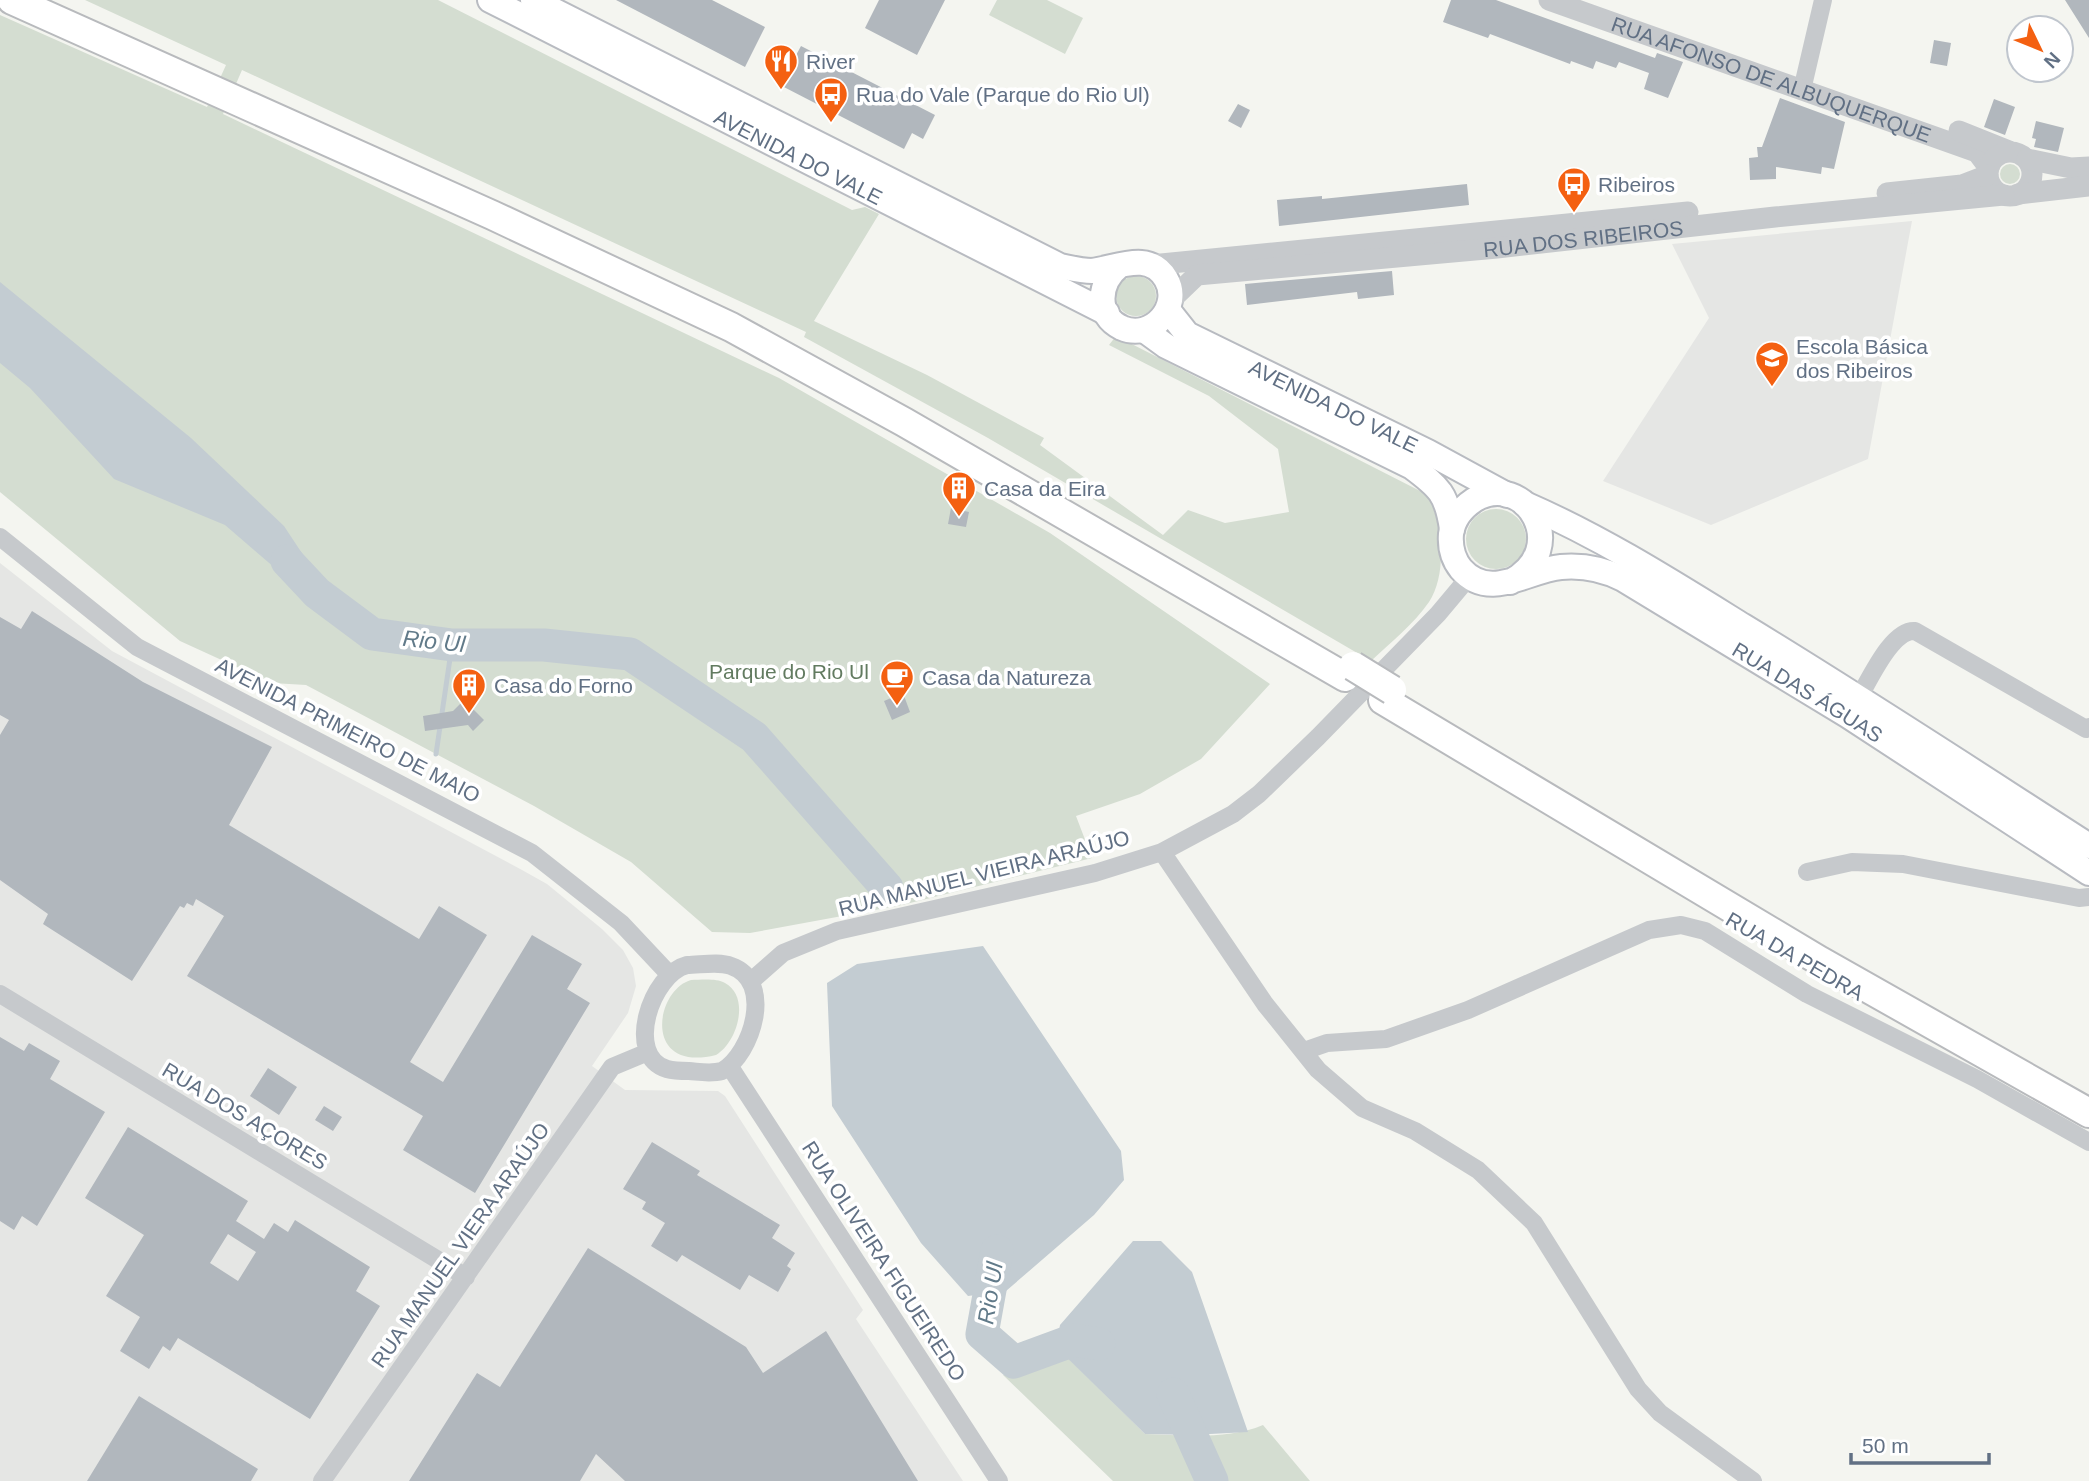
<svg xmlns="http://www.w3.org/2000/svg" width="2089" height="1481" viewBox="0 0 2089 1481" font-family="Arial,sans-serif">
  <style>
    .built { fill: #e5e6e4 }
    .green { fill: #d4ddd1 }
    .water { fill: #c3ccd2 }
    .lines { fill: none; stroke-linecap: round; stroke-linejoin: round }
    .stream { stroke: #c3ccd2; stroke-width: 5 }
    .river { stroke: #c3ccd2; stroke-width: 33 }
    .building { fill: #b1b7bd; fill-rule: evenodd }
    .secondary-casing { stroke: #b8bbc1; stroke-width: 28 }
    .trunk-casing { stroke: #b8babd; stroke-width: 32 }
    .minor { stroke: #c6c9cc; stroke-width: 18 }
    .tertiary { stroke: #c6c9cc; stroke-width: 21 }
    .secondary { stroke: #fff; stroke-width: 24 }
    .trunk { stroke: #fff; stroke-width: 28 }
    .trunk-bridge-casing { stroke: #b8babd; stroke-width: 32; stroke-linecap: butt }
    .trunk-bridge { stroke: #fff; stroke-width: 28 }
    .labels { text-anchor: middle; dominant-baseline: central; stroke-width: 7; stroke-linejoin: round; paint-order: stroke }
    .poi-label { font-size: 21px; fill: #617084; stroke: #fff; text-anchor: start }
    .street-label { font-size: 21px; fill: #617084; stroke: #fff }
    .park-label { font-size: 21px; fill: #627b60; stroke: #fff }
    .water-label { font-size: 23px; font-style: italic; fill: #617a89; stroke: #fff }
  </style>
  <rect width="100%" height="100%" fill="#f4f5f0"/>
  <path class="built" d="M1912 221 1868 459 1711 525 1603 481 1709 318 1672 244Z
    M0 563 112 651 522 870 547 884 602 929 623 950 633 968 636 986 628 1013 592 1066 625 1090 718 1091 725 1096 863 1310 856 1319 963 1481H0Z"/>
  <path class="green" d="M85 0H438L852 210 865 207 879 214 814 321 927 375 1044 438 1040 445 1163 535 1188 510 1225 523 1289 512 1278 449 1209 396 1109 345 1116 336 1428 495C1442 524 1448 572 1429 602 1414 624 1390 643 1371 661L988 438 804 337 806 332 242 70 223 114 779 378 1050 533 1270 684 1201 759 1140 794 1076 816 1092 858 902 905 750 933 712 932 631 862 534 806 306 685 272 683 180 641 0 492V15L207 107 226 65Z
    M997 0H1047L1083 18 1065 54 989 15Z
    M2000 174a10 10 0 1 1 20 0a10 10 0 1 1-20 0Z
    M1116 296a20 20 0 1 1 40 0a20 20 0 1 1-40 0Z
    M1466 539a30 30 0 1 1 60 0a30 30 0 1 1-60 0Z
    M691 980C701 980 716 978 725 983 751 997 737 1043 716 1055 642 1073 655 990 691 980Z
    M1059 1349 1145 1434C1183 1435 1228 1440 1263 1425L1310 1481H1113L1003 1375Z"/>
  <path class="water" d="M0 282 191 438 284 526 319 579 317 593 289 580 225 525 114 479 30 388 0 363Z
    M983 946 1121 1151 1124 1180 1094 1215 1006 1291 968 1296 921 1243 832 1106 827 983 857 964Z
    M1133 1241H1161L1192 1272 1248 1432 1191 1435 1145 1434 1056 1347 1060 1325Z"/>
  <g class="lines">
    <path class="stream" d="M436 754 452 645"/>
    <path class="river" d="M287 561 317 593 372 634 452 645H544L630 654 754 737 887 888
      M997 1251 982 1334 1014 1362 1074 1340 1099 1344
      M1173 1394 1212 1481"/>
  </g>
  <path class="building" d="M616 0H712L765 27 745 67Z
    M879 0H945L917 55 865 28Z
    M1451 0H1496L1655 58 1657 53 1683 62 1668 98 1644 89 1649 73 1619 62 1616 68 1596 61 1593 69 1571 61 1570 64 1490 34 1488 38 1443 22Z
    M2065 0H2089V38Z
    M1934 40 1951 43 1947 66 1930 63Z
    M801 46 935 115 923 139 912 133 904 149 780 85Z
    M1780 98 1845 122 1834 169 1822 167 1821 174 1776 167V179L1750 180 1749 158 1758 157 1757 147H1762Z
    M1994 99 2015 107 2005 135 1984 127Z
    M1238 104 1250 110 1241 128 1228 121Z
    M2036 121 2064 128 2058 152 2034 147 2036 139 2032 138Z
    M1467 184 1469 205 1279 226 1277 200 1322 196V199Z
    M1392 271 1394 295 1358 299 1357 292 1247 305 1245 284Z
    M951 508 969 512 966 527 948 524Z
    M32 611 143 682 272 747 229 825 419 939 439 906 487 935 410 1062 443 1082 532 935 582 964 567 989 590 1003 475 1193 403 1150 423 1116 187 976 224 916 196 899 193 906 187 903 184 908 180 906 132 981 43 924 48 914 0 880V735L9 720 0 715V617L21 629Z
    M903 693 910 712 892 720 884 701Z
    M464 700 484 720 473 731 468 725 425 731 423 716 453 711Z
    M0 1037 24 1051 29 1043 60 1061 50 1079 105 1112 37 1226 22 1216 14 1230 0 1221Z
    M268 1068 297 1087 279 1115 250 1096Z
    M324 1106 342 1117 333 1131 315 1120Z
    M128 1127 248 1201 236 1221 264 1239 274 1223 288 1232 295 1220 370 1267 356 1291 380 1306 310 1419 178 1338 170 1351 163 1346 149 1369 120 1351 140 1317 106 1296 144 1235 85 1198ZM228 1234 256 1252 238 1281 210 1263Z
    M652 1142 700 1171 697 1175 780 1225 772 1238 795 1253 787 1266 791 1269 778 1292 749 1275 740 1290 682 1255 677 1262 651 1246 665 1223 642 1209 646 1202 623 1189Z
    M588 1248 746 1347 763 1373 826 1331 918 1481H625L596 1454 580 1481H409L477 1373 500 1387Z
    M139 1396 258 1469 251 1481H87Z"/>
  <g class="lines">
    <g class="secondary-casing">
      <g id="secondary">
        <path id="s3" d="M490 0 1107 313"/>
        <path d="M533 0 1060 266C1070 268 1082 271 1092 271 1117 268 1149 250 1166 279 1182 306 1152 341 1122 328 1094 315 1099 282 1119 266"/>
        <path id="s4" d="M1168 310 1187 334 1428 452 1507 495"/>
        <path d="M1144 330 1166 346 1412 467C1439 487 1447 494 1452 529"/>
        <path d="M1525 504C1601 537 1672 582 1743 626 1860 697 1974 772 2089 846"/>
        <path id="s5" d="M1510 582C1573 549 1525 469 1474 500 1462 508 1453 519 1451 534 1450 546 1453 559 1461 569 1490 602 1527 570 1561 567 1584 565 1603 569 1623 579L1847 715 2089 873"/>
      </g>
    </g>
    <g class="trunk-casing">
      <path id="trunk" d="M12 0 492 215 731 327 904 422 1345 677
        M1383 700 1820 961 2089 1113"/>
    </g>
    <path class="minor" d="M1802 90 1823 0
      M0 537 137 647 532 853 621 923 668 973
      M1859 697C1870 679 1892 629 1915 631L2086 729 2089 727
      M1162 852 1265 1004 1318 1070 1362 1108 1415 1131 1478 1170 1534 1223 1638 1389 1660 1413 1753 1481
      M1807 872 1852 862 1903 864 2079 898 2089 897
      M687 965C700 965 719 961 731 966 775 981 752 1054 722 1071 711 1074 701 1072 689 1071 682 1071 674 1071 667 1069 624 1056 651 974 687 965Z
      M750 982 783 953 837 931 1095 873 1162 852 1233 814 1259 794 1318 737 1438 614 1469 577
      M0 994 466 1277
      M1304 1051 1327 1043 1386 1039 1468 1010 1649 930 1681 925 1705 931 1807 994 1977 1079 2089 1142
      M730 1067 999 1481
      M322 1481 612 1067 648 1052"/>
    <g class="tertiary">
      <path id="s1" d="M1549 0 1977 152 1989 168"/>
      <path d="M1959 131 2009 151"/>
      <circle cx="2010" cy="174" r="22"/>
      <path d="M2027 159 2071 168 2089 167"/>
      <path d="M1887 193 1962 185 1988 175"/>
      <path d="M2018 194 2089 186"/>
      <path d="M1151 265 1688 212"/>
      <path id="s2" d="M1171 300 1197 275 1497 248 1775 217 2004 195"/>
    </g>
    <use href="#secondary" class="secondary"/>
    <use href="#trunk" class="trunk"/>
    <g class="trunk-bridge-casing">
      <path id="trunk-bridge" d="M1353 666 1392 690"/>
    </g>
    <use href="#trunk-bridge" class="trunk-bridge"/>
  </g>
  <defs>
    <g id="restaurant-pin" transform="scale(1.75)"><path d="M0 17L-7.5 6A9.5 9.5 0 1 1 7.5 6Z" fill="#f46011" stroke="#fff"/><path d="M-5-6h1v4h1v-4h1v4h1v-4h1v5L-1.5 .5V6h-2V.5L-5-1ZM5-6V6H3V1.5H1.5Q1.5-4 5-6Z" fill="#fff"/></g>
    <g id="bus-pin" transform="scale(1.75)"><path d="M0 17L-7.5 6A9.5 9.5 0 1 1 7.5 6Z" fill="#f46011" stroke="#fff"/><path d="M-5-6H5V4H4V6H2V4H-2V6H-4V4H-5ZM-3.5-4V0h7V-4ZM-3.5 1.2v1.5H-2V1.2ZM2 1.2v1.5H3.5V1.2Z" fill="#fff"/></g>
    <g id="school-pin" transform="scale(1.75)"><path d="M0 17L-7.5 6A9.5 9.5 0 1 1 7.5 6Z" fill="#f46011" stroke="#fff"/><path d="M0-5L7-2L0 1L-7-2ZM-4 1L0 2.5L4 1V4Q0 6-4 4Z" fill="#fff"/></g>
    <g id="building-pin" transform="scale(1.75)"><path d="M0 17L-7.5 6A9.5 9.5 0 1 1 7.5 6Z" fill="#f46011" stroke="#fff"/><path d="M-4-6H4V6H1V3H-1V6H-4ZM-2.5-4.3h1.7v1.8h-1.7ZM.8-4.3h1.7v1.8H.8ZM-2.5-1h1.7V.8h-1.7ZM.8-1h1.7V.8H.8Z" fill="#fff"/></g>
    <g id="cafe-pin" transform="scale(1.75)"><path d="M0 17L-7.5 6A9.5 9.5 0 1 1 7.5 6Z" fill="#f46011" stroke="#fff"/><path d="M-5.5-4.5H6V0H3Q3 3.5 0 3.5H-2.5Q-5.5 3.5-5.5 0ZM3-3.2v2h1.7v-2ZM-6 4.5H4V6H-6Z" fill="#fff"/></g>
  </defs>
  <g fill-rule="evenodd">
    <use href="#restaurant-pin" x="781" y="61"/>
    <use href="#bus-pin" x="831" y="94"/>
    <use href="#bus-pin" x="1574" y="184"/>
    <use href="#school-pin" x="1772" y="358"/>
    <use href="#building-pin" x="959" y="488"/>
    <use href="#cafe-pin" x="897" y="677"/>
    <use href="#building-pin" x="469" y="685"/>
  </g>
  <g class="labels">
    <g class="poi-label">
      <text x="806" y="61">River</text>
      <text x="856" y="94">Rua do Vale (Parque do Rio Ul)</text>
      <text x="1598" y="184">Ribeiros</text>
      <text x="1796" y="346">Escola Básica<tspan x="1796" dy="24">dos Ribeiros</tspan></text>
      <text x="984" y="488">Casa da Eira</text>
      <text x="922" y="677">Casa da Natureza</text>
      <text x="494" y="685">Casa do Forno</text>
    </g>
    <g class="street-label">
      <text stroke="none"><textPath href="#s1" startOffset="236">RUA AFONSO DE ALBUQUERQUE</textPath></text>
      <text stroke="none"><textPath href="#s3" startOffset="346">AVENIDA DO VALE</textPath></text>
      <text stroke="none"><textPath href="#s2" startOffset="424">RUA DOS RIBEIROS</textPath></text>
      <text stroke="none"><textPath href="#s4" startOffset="194">AVENIDA DO VALE</textPath></text>
      <text stroke="none"><textPath href="#s5" startOffset="616">RUA DAS ÁGUAS</textPath></text>
      <text transform="translate(348 730) rotate(27)">AVENIDA PRIMEIRO DE MAIO</text>
      <text transform="translate(984 873) rotate(-14)">RUA MANUEL VIEIRA ARAÚJO</text>
      <text transform="translate(1795 956) rotate(30)">RUA DA PEDRA</text>
      <text transform="translate(245 1116) rotate(31)">RUA DOS AÇORES</text>
      <text transform="translate(460 1245) rotate(-55)">RUA MANUEL VIERA ARAÚJO</text>
      <text transform="translate(884 1261) rotate(57)">RUA OLIVEIRA FIGUEIREDO</text>
    </g>
    <g class="park-label">
      <text x="789" y="671">Parque do Rio Ul</text>
    </g>
    <g class="water-label">
      <text transform="translate(434 641) rotate(6)">Rio Ul</text>
      <text transform="translate(990 1293) rotate(-81)">Rio Ul</text>
    </g>
  </g>
  <g transform="translate(2040 49) rotate(133)"><circle r="33" fill="#ffffff" stroke="#c0c6ce" stroke-width="2"/>
  <path d="M0-5L12 26L0 18L-12 26Z" fill="#f46011"/>
  <text y="-10" font-size="19" font-weight="bold" text-anchor="middle" fill="#617084">N</text>
  </g>
  <path d="M1851 1453v10h138v-10" fill="none" stroke="#617084" stroke-width="3.5"/>
  <text x="1862" y="1453" font-size="21" fill="#617084" stroke="#ffffff" stroke-width="5" paint-order="stroke">50 m</text>
</svg>
